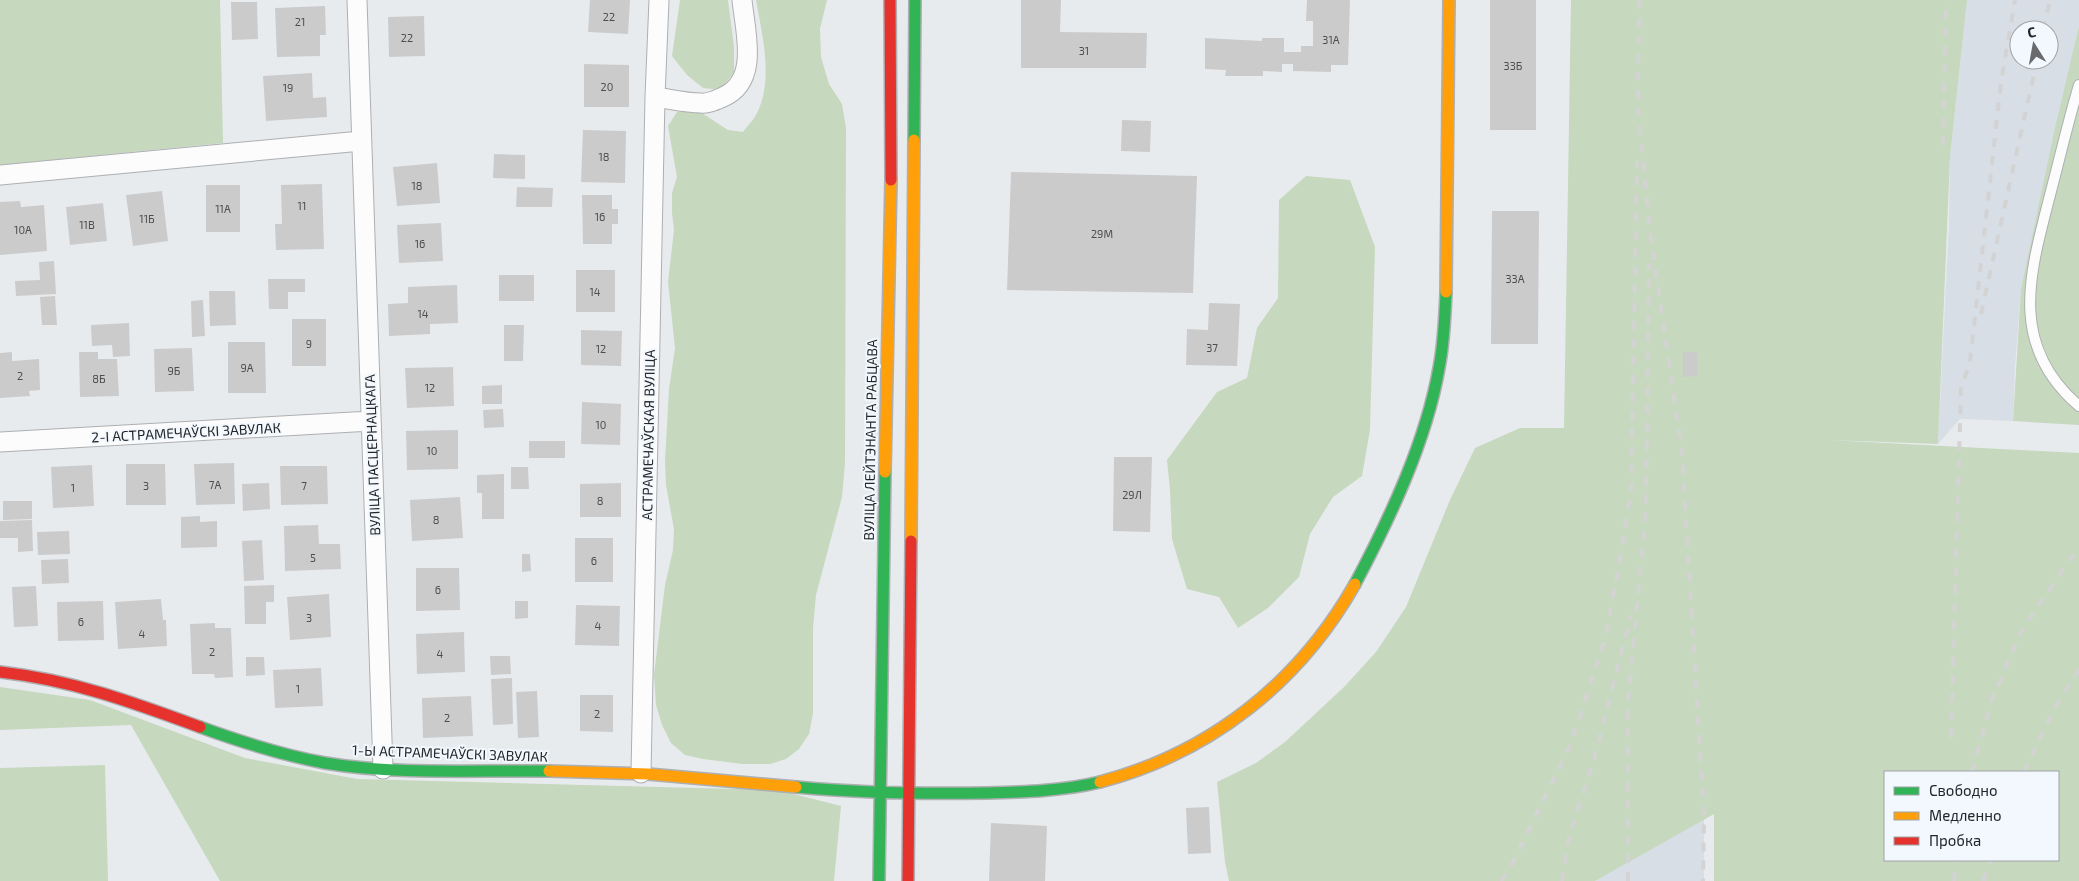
<svg xmlns="http://www.w3.org/2000/svg" width="2079" height="881" viewBox="0 0 2079 881" font-family="'Exo 2',sans-serif">
  <style>
    .built { fill: #d7dee6; fill-rule: evenodd }
    .green { fill: #c6d8be; fill-rule: evenodd }
    .building { fill: #cbcbcc }
    .lines { fill: none; stroke-linecap: round; stroke-linejoin: round }
    .lane-casing { stroke: #adafb2; stroke-width: 12 }
    .street-casing { stroke: #adafb2; stroke-width: 21 }
    .fast-casing { stroke: #adafb2; stroke-width: 14 }
    .slow-casing { stroke: #adafb2; stroke-width: 14 }
    .jam-casing { stroke: #adafb2; stroke-width: 14 }
    .lane { stroke: #fcfcfc; stroke-width: 10 }
    .street { stroke: #fcfcfc; stroke-width: 19 }
    .fast { stroke: #30b455; stroke-width: 11 }
    .slow { stroke: #ff9f0a; stroke-width: 11 }
    .jam { stroke: #e5322d; stroke-width: 11 }
    .rail { stroke: #d3d3d4; stroke-width: 4; stroke-dasharray: 9 9; stroke-linecap: butt }
    .labels { text-anchor: middle; dominant-baseline: central; stroke-width: 4; stroke-linejoin: round; paint-order: stroke }
    .number-label { font-size: 11px; fill: #4d4e50 }
    .street-label { font-size: 14px; fill: #232527; stroke: #f2f8fe }
  </style>
  <rect width="100%" height="100%" fill="#e8ebee"/>
  <path class="built" d="M1967 0H2079V26L2021 289 2015 367 2013 421 1960 419 1938 444 1949 224 1950 157ZM2019 30H2049V60H2019Z
    M1704 818V881H1595Z"/>
  <path class="green" d="M0 0H220L223 143 0 165Z
    M680 0H728L734 47V72L721 90 703 88 687 75 672 56Z
    M756 0H827L820 29 821 57 829 84 842 104 846 128 845 463 842 497 816 595 813 628V713L809 734 799 749 786 759 770 764H742L703 759 685 755 671 743 662 725 656 705 654 675 665 585 673 550 674 529 666 485 665 461 669 389 675 348 668 282 674 230 672 213V193L677 177 668 126 677 112 697 110 728 130 743 132C747 126 754 120 757 113 774 79 762 35 756 0Z
    M1571 0H1967L1950 157 1938 444 1828 440 2079 453V881H1714V814L1595 881H1229L1225 862 1217 782 1256 763 1285 742 1344 687 1376 652 1406 607 1450 500 1475 448 1520 428H1564ZM1885 772H2058V860H1885Z
    M2079 26V425L2013 421 2021 289 2055 128Z
    M1306 176 1350 180 1375 247 1370 430 1362 476 1333 497 1310 534 1299 577 1268 608 1238 628 1219 597 1187 589 1172 539 1170 490 1167 460 1217 392 1247 378 1257 328 1278 298 1279 200Z
    M0 687 90 700 245 758 357 779 778 790 841 806 834 881H220L131 725 0 730Z
    M105 765 108 881H0V768Z"/>
  <path class="building" d="M590 0H630L628 34 588 32Z
    M1021 0H1061L1060 32 1147 33 1146 68H1021Z
    M1307 0H1350L1348 65H1331V72L1293 71V64H1282V72L1263 71V76H1225L1226 70 1205 69V38L1262 41V38H1284V52H1301V46H1313V21H1306Z
    M1490 0H1536V130H1490Z
    M231 2H257L258 39 232 40Z
    M325 6 326 35H320V56L277 57 275 8Z
    M424 16 425 56 389 57 388 17Z
    M584 64 629 65V107H584Z
    M312 73 313 98 326 97 327 117 266 121 263 76Z
    M1122 120 1151 121 1150 152 1121 151Z
    M583 130 626 131 625 183 581 182Z
    M494 154 525 155V179L493 178Z
    M437 163 440 203 397 206 393 167Z
    M1011 172 1197 176 1193 293 1007 290Z
    M322 184 324 249 276 250 275 224H282L281 185Z
    M206 185H240V232H206Z
    M517 187 553 188 552 207H516Z
    M162 191 168 241 133 246 126 195Z
    M582 195H612V209H618V224H612V244H583Z
    M20 201 21 207 44 205 47 251 0 255V202Z
    M103 203 107 241 70 245 66 207Z
    M1492 211H1539L1538 344H1491Z
    M441 223 443 261 399 263 397 225Z
    M54 261 56 294 16 296 15 281 40 280 39 262Z
    M576 270H615V312H576Z
    M499 275H534V301H499Z
    M268 279H305V292H288V309H269Z
    M457 285 458 323 430 324V334L389 336 388 304 408 303V287Z
    M209 291H235L236 325 210 326Z
    M55 296 57 325H42L40 297Z
    M203 300 205 336 192 337 191 301Z
    M1209 303 1240 304 1237 366 1186 365 1187 329 1208 330Z
    M292 319H326V366H292Z
    M129 323 130 356 113 357 112 345 92 346 91 325Z
    M504 325H524L523 361H504Z
    M581 330 622 331 621 366 581 365Z
    M228 342H265L266 393H228Z
    M192 348 194 391 155 392 154 349Z
    M12 352V361L39 359 40 390 29 391 30 396 0 398V353Z
    M79 352H98V359H117L119 396 80 397Z
    M1683 352H1697L1698 376 1683 377Z
    M453 367 454 406 407 408 405 368Z
    M502 385V404H482V386Z
    M582 402 621 404 620 445 581 444Z
    M503 409 504 427 484 428 483 410Z
    M458 430V469L407 470 406 431Z
    M529 441H565V458H529Z
    M1114 457H1152L1150 532 1113 531Z
    M234 463 235 504 196 505 194 464Z
    M126 464H165L166 505H126Z
    M92 465 94 506 53 508 51 467Z
    M280 466H327L328 504 281 505Z
    M511 467H528L529 489H511Z
    M504 474V519H482V493H477V475Z
    M269 483 270 509 243 511 242 484Z
    M621 483V517H580V484Z
    M460 497 463 538 412 541 410 500Z
    M3 501H32V519L3 520Z
    M200 516V522L217 521V547L181 548V517Z
    M32 520 33 551 18 552V538H0V521Z
    M318 525 319 544H340L341 569 285 571 284 526Z
    M69 531 70 554 38 555 37 532Z
    M575 538H613V582H575Z
    M262 540 264 580 244 581 242 541Z
    M522 554H530L531 571 522 572Z
    M68 559 69 583 42 584 41 560Z
    M416 568H459L460 610 416 611Z
    M274 585V602H266V624H245L244 586Z
    M36 586 38 626 14 627 12 587Z
    M329 594 331 637 290 640 287 597Z
    M161 599 163 620H166L167 646 118 649 115 602Z
    M103 601 104 640 58 641 57 602Z
    M515 601H528V618L515 619Z
    M576 605 620 606 619 646 575 645Z
    M215 623V628H231L233 677 215 678 214 674H192L190 624Z
    M464 632 465 672 417 674 416 634Z
    M490 656H510L511 674 491 675Z
    M246 657H264L265 675 246 676Z
    M321 668 323 706 275 708 273 670Z
    M512 678 513 724 493 725 491 679Z
    M537 691 539 737 518 738 516 692Z
    M580 695H613V732L580 731Z
    M471 696 473 736 423 738 422 698Z
    M1209 807 1211 853 1188 854 1186 808Z
    M991 823 1047 826 1045 881H989Z"/>
  <g class="lines">
    <g class="lane-casing">
      <path id="lane" d="M2079 85C2068 122 2059 161 2049 199 2029 276 2009 346 2079 406"/>
    </g>
    <g class="street-casing">
      <path id="street" d="M357 0 383 769
        M655 97C670 99 686 103 701 103 708 104 716 100 723 97 760 81 745 31 742 0
        M0 175 361 141
        M0 442 371 421
        M641 773 655 97 659 0"/>
    </g>
    <g class="fast-casing">
      <path id="fast" d="M914 140 915 0
        M1355 584C1390 518 1426 442 1439 368 1444 343 1445 317 1446 292
        M200 727C241 742 282 755 325 763 395 775 477 770 549 771
        M796 787C860 793 922 794 986 793 1023 792 1063 791 1100 782
        M879 881 885 472"/>
    </g>
    <g class="slow-casing">
      <path id="slow" d="M1446 292 1449 0
        M885 472 891 180
        M911 541 914 140
        M549 771 648 774 796 787
        M1100 782C1210 753 1299 683 1355 584"/>
    </g>
    <g class="jam-casing">
      <path id="jam" d="M890 0 891 180
        M0 672C72 680 132 702 200 727
        M908 881 911 541"/>
    </g>
    <use href="#lane" class="lane"/>
    <use href="#street" class="street"/>
    <use href="#fast" class="fast"/>
    <use href="#slow" class="slow"/>
    <use href="#jam" class="jam"/>
    <path class="rail" d="M1639 0 1638 110 1650 231 1682 453 1704 818 1703 881
      M2043 30 2050 0
      M1943 145 1946 0
      M1981 314 2037 60
      M1951 738 1961 389 1970 362 2001 82 2015 0
      M1972 772 1992 699 2022 630 2079 546
      M2024 772 2054 709 2079 670
      M1501 881 1511 866 1570 746 1605 639 1617 576 1631 491 1637 161
      M1562 881 1569 837 1593 763 1631 615
      M1628 881V703L1646 508 1649 263
      M1954 881 1957 860
      M1983 881 1990 860"/>
  </g>
  <g class="labels">
    <g class="number-label">
      <text x="609" y="16">22</text>
      <text x="300" y="21">21</text>
      <text x="407" y="37">22</text>
      <text x="1331" y="39">31А</text>
      <text x="1084" y="50">31</text>
      <text x="1513" y="65">33Б</text>
      <text x="607" y="86">20</text>
      <text x="288" y="87">19</text>
      <text x="604" y="156">18</text>
      <text x="417" y="185">18</text>
      <text x="302" y="205">11</text>
      <text x="223" y="208">11А</text>
      <text x="600" y="216">16</text>
      <text x="147" y="218">11Б</text>
      <text x="87" y="224">11В</text>
      <text x="23" y="229">10А</text>
      <text x="1102" y="233">29М</text>
      <text x="420" y="243">16</text>
      <text x="1515" y="278">33А</text>
      <text x="595" y="291">14</text>
      <text x="423" y="313">14</text>
      <text x="309" y="343">9</text>
      <text x="1212" y="347">37</text>
      <text x="601" y="348">12</text>
      <text x="247" y="367">9А</text>
      <text x="174" y="370">9Б</text>
      <text x="20" y="375">2</text>
      <text x="99" y="378">8Б</text>
      <text x="430" y="387">12</text>
      <text x="601" y="424">10</text>
      <text x="432" y="450">10</text>
      <text x="215" y="484">7А</text>
      <text x="146" y="485">3</text>
      <text x="304" y="485">7</text>
      <text x="73" y="487">1</text>
      <text x="1132" y="494">29Л</text>
      <text x="600" y="500">8</text>
      <text x="436" y="519">8</text>
      <text x="313" y="557">5</text>
      <text x="594" y="560">6</text>
      <text x="438" y="589">6</text>
      <text x="309" y="617">3</text>
      <text x="81" y="621">6</text>
      <text x="598" y="625">4</text>
      <text x="142" y="633">4</text>
      <text x="212" y="651">2</text>
      <text x="440" y="653">4</text>
      <text x="298" y="688">1</text>
      <text x="597" y="713">2</text>
      <text x="447" y="717">2</text>
    </g>
    <g class="street-label">
      <text transform="translate(186 432) rotate(-3)">2-І АСТРАМЕЧАЎСКІ ЗАВУЛАК</text>
      <text transform="translate(648 435) rotate(-89)">АСТРАМЕЧАЎСКАЯ ВУЛІЦА</text>
      <text transform="translate(870 440) rotate(-89)">ВУЛІЦА ЛЕЙТЭНАНТА РАБЦАВА</text>
      <text transform="translate(372 455) rotate(-92)">ВУЛІЦА ПАСЦЕРНАЦКАГА</text>
      <text transform="translate(450 753) rotate(2)">1-Ы АСТРАМЕЧАЎСКІ ЗАВУЛАК</text>
    </g>
  </g>
  <rect x="1884" y="771" width="175" height="90" fill="#f2f8fe" stroke="#9fa4a8"/>
  <rect x="1894" y="787" width="25" height="8" fill="#30b455" stroke="#9fa4a8"/>
  <text x="1929" y="796" font-size="15" fill="#232527">Свободно</text>
  <rect x="1894" y="812" width="25" height="8" fill="#ff9f0a" stroke="#9fa4a8"/>
  <text x="1929" y="821" font-size="15" fill="#232527">Медленно</text>
  <rect x="1894" y="837" width="25" height="8" fill="#e5322d" stroke="#9fa4a8"/>
  <text x="1929" y="846" font-size="15" fill="#232527">Пробка</text>
  <g transform="translate(2034 45) rotate(349)"><circle r="24" fill="#f2f8fe" stroke="#9fa4a8"/>
  <path d="M0-4L9 19L0 12L-9 19Z" fill="#686a6d"/>
  <text y="-8" font-size="14" font-weight="bold" text-anchor="middle" fill="#232527">С</text>
  </g>
</svg>
